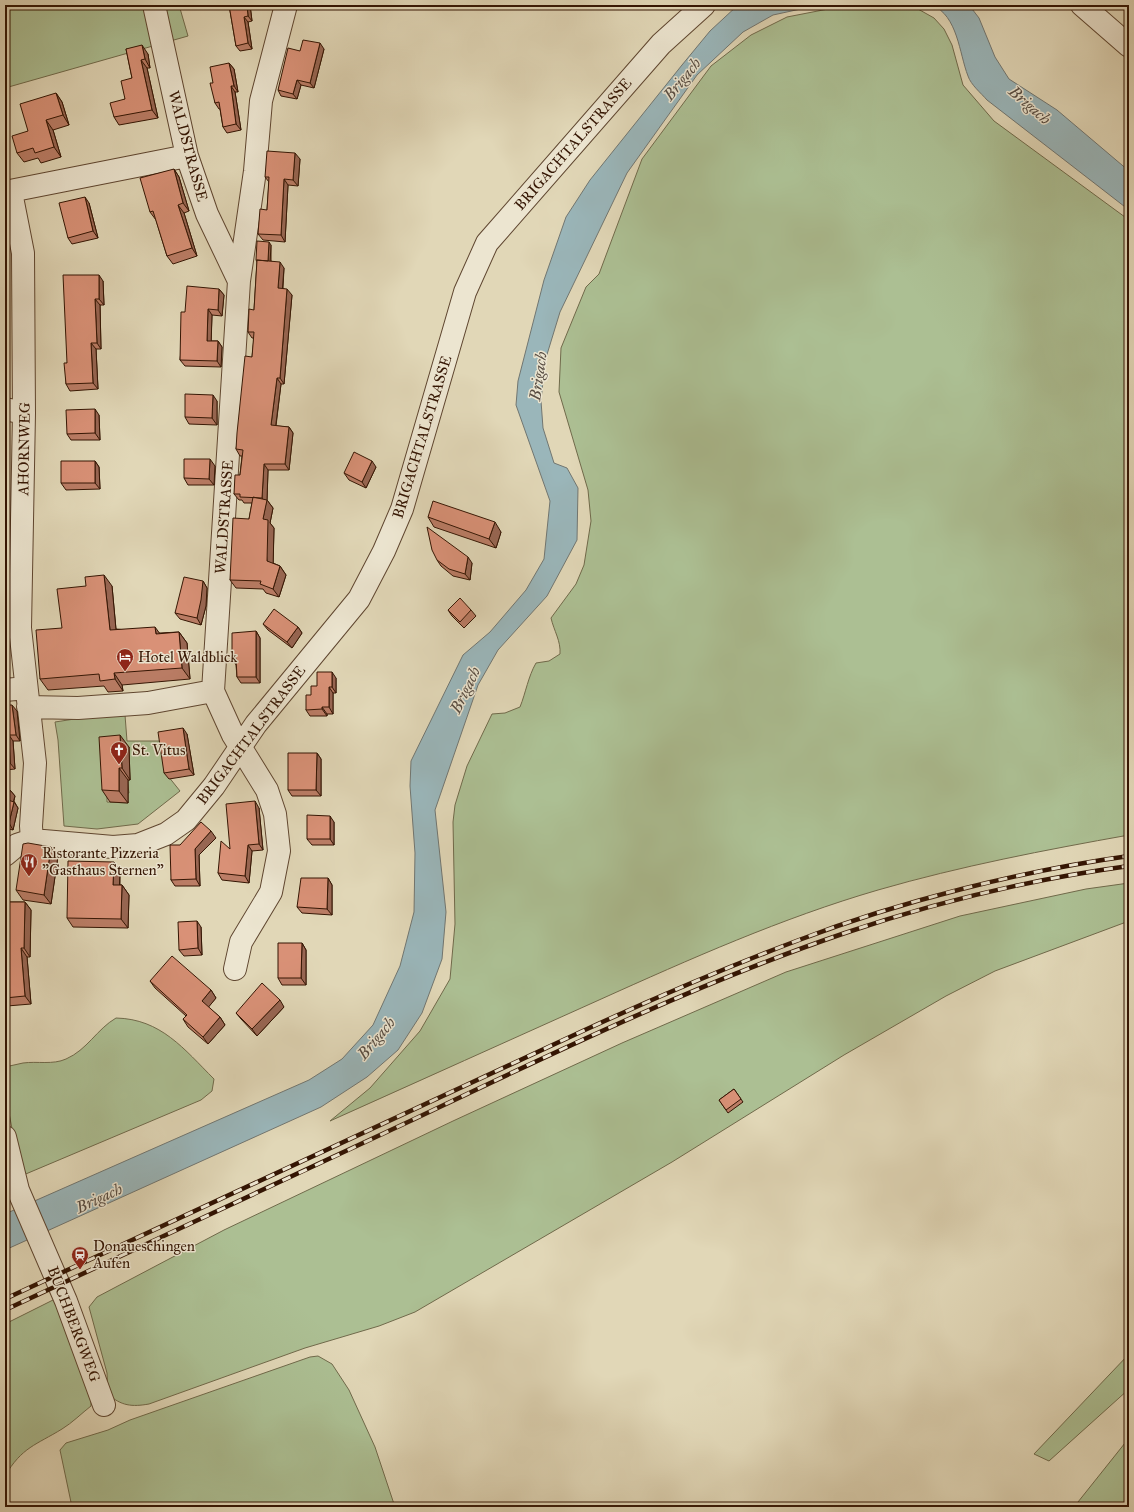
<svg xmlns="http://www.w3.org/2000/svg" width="1134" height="1512" viewBox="0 0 1134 1512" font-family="'IM FELL Great Primer',serif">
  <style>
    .green { fill: #acbf93; stroke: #706a4b; fill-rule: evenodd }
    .water { fill: #9ab6ba; stroke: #717671 }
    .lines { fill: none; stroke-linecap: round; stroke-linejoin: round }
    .minor-casing { stroke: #5f4630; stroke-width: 24 }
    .minor { stroke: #ece5d0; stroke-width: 22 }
    .rail-casing { stroke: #341503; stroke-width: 4.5 }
    .rail { stroke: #ece5d0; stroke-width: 3; stroke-dasharray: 9; stroke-linecap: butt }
    .wall { fill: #bb7d66; stroke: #341503 }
    .shaded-wall { fill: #986653; stroke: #341503 }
    .building { fill: #d99177; stroke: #341503 }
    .labels { text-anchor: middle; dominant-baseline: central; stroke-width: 3; stroke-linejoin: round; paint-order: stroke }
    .street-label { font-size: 15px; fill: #341503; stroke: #ece5d0 }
    .poi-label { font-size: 15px; fill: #341503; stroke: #ece5d0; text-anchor: start }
    .water-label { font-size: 16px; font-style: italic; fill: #584d43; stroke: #ece5d0 }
  </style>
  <rect width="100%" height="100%" fill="#e1d7b7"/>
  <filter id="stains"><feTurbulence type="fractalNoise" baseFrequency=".005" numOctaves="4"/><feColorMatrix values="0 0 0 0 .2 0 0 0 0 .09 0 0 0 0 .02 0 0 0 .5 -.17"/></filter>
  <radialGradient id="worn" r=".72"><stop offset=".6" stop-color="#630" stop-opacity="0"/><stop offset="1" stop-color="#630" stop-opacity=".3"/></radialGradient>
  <path class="green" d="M5 5H179L188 36 5 88Z
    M828 9H918L934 18 944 29 952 45 963 85 994 121 1129 220V835C1045 850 961 866 878 890 782 918 690 959 599 1000 509 1040 420 1081 330 1121L370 1088 420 1031 450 979 455 924 453 822 455 805 467 766 492 714 505 713 520 707C526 692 528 677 536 663L549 661 560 654C561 641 554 631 551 618L576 584 584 565 591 521 588 490 559 392 561 348 586 287 599 274 642 159 711 66 751 35 787 17Z
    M125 715 127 741H161L168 776 180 791 138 824 97 829 64 826 58 740 55 722 94 716ZM128 747 130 780H127L129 793H126L128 803 107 802V793Z
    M1129 883V921L995 971 946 996 844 1055 672 1162 415 1312 379 1326 305 1348 149 1404C132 1407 121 1406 108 1394L107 1373 89 1307 97 1297 224 1230 453 1121 622 1043 786 972 960 916 1086 889Z
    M116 1018C161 1019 184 1049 214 1079L212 1091 201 1100 21 1176 5 1092V1067C11 1066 17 1064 23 1063 37 1061 53 1065 66 1059 87 1050 97 1029 116 1018Z
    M57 1298 91 1391V1406C82 1413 72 1423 62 1429 36 1445 22 1447 5 1476V1324Z
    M1129 1354V1389L1049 1461 1034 1454Z
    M318 1356 332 1364 349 1390 375 1447 395 1507H72L60 1450 66 1443 108 1430 130 1420 310 1357Z
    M1129 1438V1507H1074Z"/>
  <path class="water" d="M738 5H819L773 15 743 32 697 75 627 173 560 312 545 361 541 401 543 428 554 463 567 468 578 488 577 540 547 596 498 650 478 685 435 810 446 912 442 959 422 1013 398 1050 367 1077 321 1107 5 1250V1214L309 1080 342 1059 373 1025 400 966 414 912 415 853 410 786 411 761 463 655 490 632 526 590 544 559 550 501 516 405 518 381 544 280 566 217 590 180 682 65 710 31Z
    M932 5H969L979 18 995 57 1009 79 1057 110 1129 171V210L987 100C981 93 971 85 968 76 959 53 958 16 932 5Z"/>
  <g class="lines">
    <g class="minor-casing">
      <path id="minor" d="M154 5 187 156 207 214 239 281
        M1082 5 1129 46
        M5 192 187 156
        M11 192 23 253 24 413 20 628 35 763 31 826 32 840
        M5 409 24 413
        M5 690 26 688
        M28 707 78 708 148 703 213 691
        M5 855 17 845 32 840 113 847 138 845 166 834 186 820 214 786 256 724 359 599 384 551 402 509 465 292 487 243 661 44 704 5
        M235 969 241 942 271 892 279 851 275 814 267 790 233 735 213 691 239 281 255 171 261 101 286 5
        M5 1137 18 1190 66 1301 104 1405"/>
    </g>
    <use href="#minor" class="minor"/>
    <g class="rail-casing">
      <path id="rail" d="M5 1299 587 1029C657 997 727 967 799 940 901 901 1021 871 1129 856
        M5 1310C139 1247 274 1185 408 1122 551 1054 695 984 845 933 936 902 1033 879 1129 866"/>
    </g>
    <use href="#rail" class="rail"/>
  </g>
  <path class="wall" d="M229 5H250L252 21 248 22 252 49 240 51 236 46Z
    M126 49 148 54 150 68H147L158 118 119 125 114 117 125 99 132 78Z
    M324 49 314 88 301 85 297 99 281 96 278 90Z
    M229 63 234 69 238 92H235L241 130 227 133 223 127 220 109H219L215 103 213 83Z
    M56 93 62 102 69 125 53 130 61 157 41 163 38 158 24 162 17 153 28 131Z
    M300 159 298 186 288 185 285 242 263 240 258 234 267 210 269 182 265 177Z
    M174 169 179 177 189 211 184 213 197 256 173 264 167 256 156 220 150 212Z
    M89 203 98 238 72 244 68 238Z
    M271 245V261L284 268 283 288 292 295 284 384H281L276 426 289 427 293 433 289 470H268L267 500 273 508 270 523 274 528 273 563 280 566 286 575 279 597 266 593 263 589 236 588 230 580 249 519 252 503H244L242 500H239L234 494 240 475 242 456H240L236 449 252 357 254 338H252L248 332 254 310 257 262 256 260Z
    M103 281 104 305H100L101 349H96L98 389 70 391 66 384 67 363Z
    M219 289 224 295 222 316 212 315 211 341H218L222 347 221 367 185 366 180 360 185 312Z
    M217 401V425L189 424 185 417Z
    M99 415 100 440H71L67 434Z
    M5 439 8 444V469H5Z
    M95 461 99 467 100 489 66 490 61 483Z
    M215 466 214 485H188L184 478Z
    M376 467 366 488 349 480 344 473Z
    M428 517 501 532 496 548 434 527Z
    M437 560 472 563 470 580 453 576 441 566Z
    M203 581 207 588 206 606 201 625 180 619 175 613Z
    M112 586 116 629 160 633 179 632 187 643 190 679 122 685 123 691 108 692 104 686 48 690 40 679 62 628Z
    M448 610H471L476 616 464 628 452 616Z
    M263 624 298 627 302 633 292 648 268 630Z
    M256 631 260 638V683H241L237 677 236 665 232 658Z
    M336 678V693H333V714H327V716H310L306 710 311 695Z
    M5 705 17 711 20 741H13L15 769 5 770Z
    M187 734 194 775 169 779 164 773Z
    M129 747 130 780H128V803L110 802 102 790Z
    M317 753 321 759V796H292L288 790Z
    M5 789 10 790 15 796 14 801 18 808 13 830 5 828Z
    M259 808 263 850 252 851 249 883 222 880 218 873 230 849Z
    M334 822V845H312L307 839Z
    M216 838 199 855 200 886H175L171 880 180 845Z
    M58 856 51 904 23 900 16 890Z
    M114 862 120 871V885H122L129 895 128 928 73 927 67 918Z
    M328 878 332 885V915L302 913 297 907Z
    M5 902H25L31 910 30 957H27L31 1004 7 1006 5 1003Z
    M201 927 202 955 184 956 179 950Z
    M302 943 306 950V985H282L278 978Z
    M150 981 211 990 216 998 208 1007 220 1017 225 1025 208 1044 188 1027 183 1019 186 1016 155 988Z
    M284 1007 257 1036 241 1019 236 1013Z
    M734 1089 743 1102 728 1113 719 1100Z"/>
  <path class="shaded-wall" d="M247 5H250L252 21 248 16Z
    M244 17 248 22 252 49 248 43Z
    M320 43 324 49 314 88 310 83Z
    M142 45 148 54 150 68 145 59Z
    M141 60 147 68 158 118 152 110Z
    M229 63 234 69 238 92 234 86Z
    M297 80 301 85 297 99 293 94Z
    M231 86 235 92 241 130 236 124Z
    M56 93 62 102 69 125 63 115Z
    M46 120 53 130 61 157 54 147Z
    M295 153 300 159 298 186 293 180Z
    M174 169 179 177 189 211 183 203Z
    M284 179 288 185 285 242 281 235Z
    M85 197 89 203 98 238 93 231Z
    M178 205 184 213 197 256 192 248Z
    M269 242 271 245 270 264 268 261Z
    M280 262 284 268 282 294 278 288Z
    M99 275 103 281 104 305 99 299Z
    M219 289 224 295 222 316 218 310Z
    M287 289 292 295 284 384 280 378Z
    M95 299 100 305 101 349 97 343Z
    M208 309 212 315 211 347 207 341Z
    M218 341 222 347 221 367 217 361Z
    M91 343 96 349 98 389 93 383Z
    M277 378 281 384 275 431 271 425Z
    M213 395 217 401V425L212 418Z
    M95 409 99 415 100 440 95 433Z
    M289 427 293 433 289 470 285 464Z
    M5 439 8 444V469L5 464Z
    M210 459 215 466 214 485 209 479Z
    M95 461 99 467 100 489 95 483Z
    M372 461 376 467 366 488 362 482Z
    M264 464 268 470 267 500 273 508 270 523 274 528 273 570 267 561 263 519 266 503 262 498Z
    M495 522 501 532 496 548 489 539Z
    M468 557 472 563 470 580 465 574Z
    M280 566 286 575 279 597 273 589Z
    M104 575 112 586 117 641 110 630Z
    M203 581 207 588 206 606 201 625 197 618Z
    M155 627 163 638 156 634Z
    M298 627 302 633 292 648 287 642Z
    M256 631 260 638V683L256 677Z
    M179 632 187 643 190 679 182 668Z
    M332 672 336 678V693L332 687Z
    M114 673 122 685 123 691 115 679Z
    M329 687 333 693V714L329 707Z
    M12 705 17 711 20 741 16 735Z
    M322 707 327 714V716L322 709Z
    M183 728 187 734 194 775 189 769Z
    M9 735 13 741 15 769 10 763Z
    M120 735 129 747 130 780 122 768Z
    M317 753 321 759V796L316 790Z
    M119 768 128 780V803L119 791Z
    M10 790 15 796 12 806 8 800Z
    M255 801 259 808 263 850 259 844Z
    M14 802 18 808 13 830 9 823Z
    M330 816 334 822V845L330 839Z
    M211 831 216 838 199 855 200 886 196 879 195 849Z
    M248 845 252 851 249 883 245 876Z
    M51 847 58 856 51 904 44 895Z
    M114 862 120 871 119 895 113 885Z
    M328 878 332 885V915L327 909Z
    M122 885 129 895 128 928 121 919Z
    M25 902 31 910 30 957 24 948Z
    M197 921 201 927 202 955 198 948Z
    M302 943 306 950V985L301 978Z
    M21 948 27 957 31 1004 25 996Z
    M211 990 216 998 207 1009 202 1001Z
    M280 1000 284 1007 257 1036 252 1029Z
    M220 1017 225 1025 208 1044 203 1037Z"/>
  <path class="building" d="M229 5H247L248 16 244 17 248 43 236 46Z
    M303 40 320 43 310 83 297 80 293 94 278 90 288 48 300 51Z
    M142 45 145 59 141 60 152 110 114 117 110 103 125 99 121 81 132 78 126 49Z
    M229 63 234 86H231L236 124 223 127 219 102 215 103 210 83H213L210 67Z
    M56 93 63 115 46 120 54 147 35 153 33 148 17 153 12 136 28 131 20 104Z
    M267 151 295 153 293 180 284 179 281 235 258 234 260 209 267 210 269 177H265Z
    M174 169 183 203 178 205 192 248 167 256 153 211 150 212 140 178Z
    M85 197 93 231 68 238 59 203Z
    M257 241 269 242 268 261 256 260Z
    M257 260 280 262 278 288 287 289 280 378H277L271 425 289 427 285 464H264L262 498 240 497V494H234L235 475H240L243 450 236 449 237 433 245 356 252 357 254 332H248L249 309 254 310Z
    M63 275H99V299H95L97 343H91L93 383 66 384 64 363H67Z
    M187 286 219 289 218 310 208 309 207 341H218L217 361 180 360 181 312H185Z
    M185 394 213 395 212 418 185 417Z
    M95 409V433L67 434 66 410Z
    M354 452 372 461 362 482 344 473Z
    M184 459H210L209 479 184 478Z
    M61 461H95V483H61Z
    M253 497 267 500 263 519 268 520 267 561 280 566 273 589 260 584 261 581 230 580 233 518 249 519Z
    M433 501 495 522 489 539 428 517Z
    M427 527 468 557 465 574 449 569 437 560 432 550Z
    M104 575 110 630 155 627 156 634 179 632 182 668 114 673 115 679 100 681 99 674 40 679 36 630 62 628 57 589 86 586 85 577Z
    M184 577 203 581 201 600 197 618 175 613Z
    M460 598 471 610 460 622 448 610Z
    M274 609 298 627 287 642 263 624Z
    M256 631V677H237L236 658H232V633Z
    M317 672H332V687H329V707H322V709L306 710V695H311V686H317Z
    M5 705H12L16 735H9L10 763H5Z
    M183 728 189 769 164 773 158 732Z
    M120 735 122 768H119V791L102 790 99 737Z
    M288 753H317L316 790H288Z
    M5 789 10 790 8 800 14 802 9 823H5Z
    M255 801 259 844 248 845 245 876 218 873 221 841 230 849 226 804Z
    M307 815 330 816V839H307Z
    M201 822 211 831 195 849 196 879 171 880 170 845H180Z
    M28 843 51 847 44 895 16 890 23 844Z
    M68 861 114 862 113 885H122L121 919 67 918Z
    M301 878H328L327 909 297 907Z
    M5 902H25L24 948H21L25 996 5 998Z
    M197 921 198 948 179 950 178 922Z
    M278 943H302L301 978H278Z
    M172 956 211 990 202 1001 220 1017 203 1037 183 1019 187 1015 150 981Z
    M262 983 280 1000 252 1029 236 1013Z
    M734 1089 741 1099 726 1110 719 1100Z"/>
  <defs>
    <g id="hotel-pin" transform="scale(0.9)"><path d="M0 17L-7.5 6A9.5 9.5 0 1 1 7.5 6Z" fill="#8f2418" stroke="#ece5d0"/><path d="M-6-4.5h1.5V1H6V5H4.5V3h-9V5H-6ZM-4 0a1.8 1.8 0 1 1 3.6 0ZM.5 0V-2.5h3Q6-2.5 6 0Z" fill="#fff"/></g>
    <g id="church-pin" transform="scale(0.9)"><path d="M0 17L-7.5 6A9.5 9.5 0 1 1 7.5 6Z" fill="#8f2418" stroke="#ece5d0"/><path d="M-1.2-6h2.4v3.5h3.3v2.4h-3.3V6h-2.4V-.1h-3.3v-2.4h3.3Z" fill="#fff"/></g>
    <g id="restaurant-pin" transform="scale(0.9)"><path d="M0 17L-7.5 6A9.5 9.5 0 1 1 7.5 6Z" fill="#8f2418" stroke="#ece5d0"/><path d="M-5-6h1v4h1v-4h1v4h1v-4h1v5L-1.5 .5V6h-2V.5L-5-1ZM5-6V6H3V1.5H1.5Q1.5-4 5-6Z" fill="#fff"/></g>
    <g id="station-pin" transform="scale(0.9)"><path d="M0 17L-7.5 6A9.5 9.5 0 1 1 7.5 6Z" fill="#8f2418" stroke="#ece5d0"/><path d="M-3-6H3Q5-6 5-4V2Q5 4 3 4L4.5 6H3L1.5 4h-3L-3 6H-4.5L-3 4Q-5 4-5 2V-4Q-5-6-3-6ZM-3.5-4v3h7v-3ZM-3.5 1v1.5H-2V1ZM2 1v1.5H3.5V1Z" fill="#fff"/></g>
  </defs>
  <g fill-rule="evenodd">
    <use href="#hotel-pin" x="125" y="657"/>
    <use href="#church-pin" x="119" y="750"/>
    <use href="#restaurant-pin" x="29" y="862"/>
    <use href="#station-pin" x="80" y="1255"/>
  </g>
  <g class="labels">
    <g class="street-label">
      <text transform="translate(573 144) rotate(-49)">BRIGACHTALSTRASSE</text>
      <text transform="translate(188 146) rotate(75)">WALDSTRASSE</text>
      <text transform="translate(422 437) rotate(-73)">BRIGACHTALSTRASSE</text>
      <text transform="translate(24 449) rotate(-89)">AHORNWEG</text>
      <text transform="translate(224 517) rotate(-86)">WALDSTRASSE</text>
      <text transform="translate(251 735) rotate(-53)">BRIGACHTALSTRASSE</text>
      <text transform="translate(74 1324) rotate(69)">BUCHBERGWEG</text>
    </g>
    <g class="poi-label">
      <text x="138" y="657">Hotel Waldblick</text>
      <text x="132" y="750">St. Vitus</text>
      <text x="42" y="853">Ristorante Pizzeria<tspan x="42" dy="17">"Gasthaus Sternen"</tspan></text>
      <text x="93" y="1246">Donaueschingen<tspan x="93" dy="17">Aufen</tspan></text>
    </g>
    <g class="water-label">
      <text transform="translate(682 79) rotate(-51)">Brigach</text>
      <text transform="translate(1030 105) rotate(41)">Brigach</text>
      <text transform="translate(538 376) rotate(-82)">Brigach</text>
      <text transform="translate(465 690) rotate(-64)">Brigach</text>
      <text transform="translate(376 1038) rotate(-50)">Brigach</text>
      <text transform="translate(99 1198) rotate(-25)">Brigach</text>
    </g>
  </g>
  <rect width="1134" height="1512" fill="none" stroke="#e1d7b7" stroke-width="20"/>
  <rect x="6" y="6" width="1122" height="1500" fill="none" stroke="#341503" stroke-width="2"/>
  <rect x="10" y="10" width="1114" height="1492" fill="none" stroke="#341503"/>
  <rect width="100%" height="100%" filter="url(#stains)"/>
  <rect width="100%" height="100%" fill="url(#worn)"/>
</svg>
